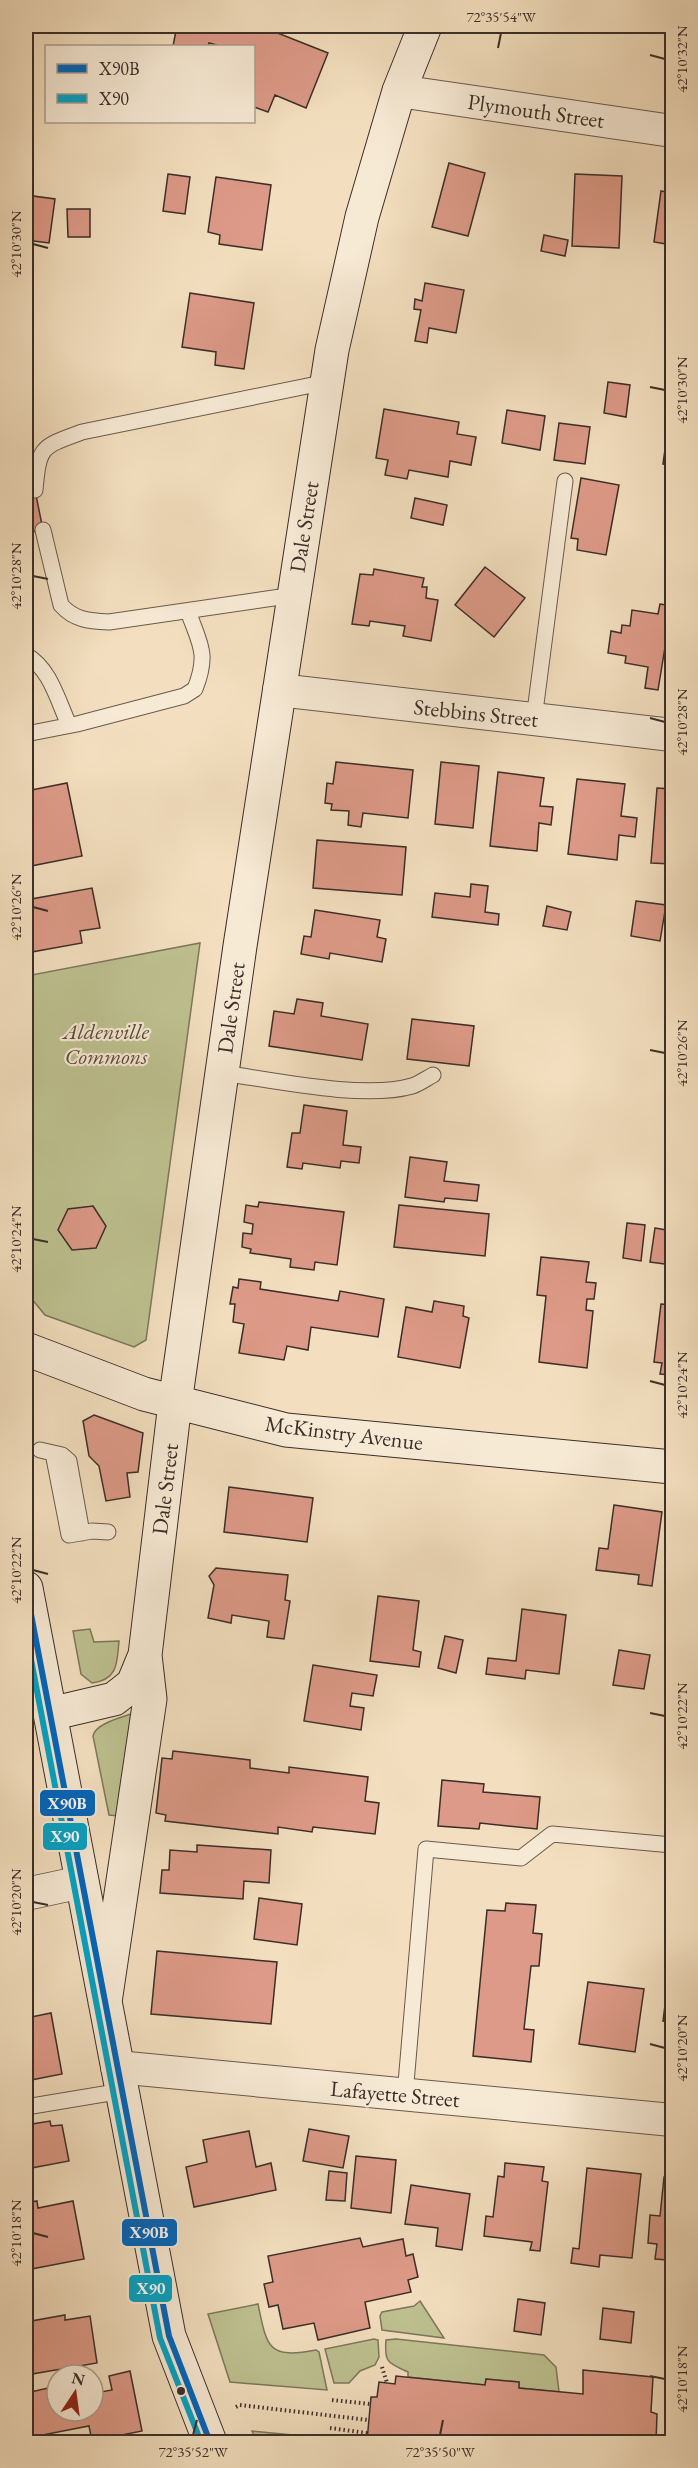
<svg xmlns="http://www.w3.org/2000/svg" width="698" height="2468" viewBox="0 0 698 2468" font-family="'EB Garamond',serif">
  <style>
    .green { fill: #bec190; stroke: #7c785c; stroke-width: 1.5 }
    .building { fill: #dd9a88; stroke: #3b2e29; stroke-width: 1.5 }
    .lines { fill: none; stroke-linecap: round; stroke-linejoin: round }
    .lane-casing { stroke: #695a4e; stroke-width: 17 }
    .street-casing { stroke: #695a4e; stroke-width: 34 }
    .secondary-casing { stroke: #3b2e29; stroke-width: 35 }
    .path { stroke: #3b2e29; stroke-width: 4; stroke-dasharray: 1.5 3; stroke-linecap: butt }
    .lane { stroke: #f7ead5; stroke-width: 15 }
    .street { stroke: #f7ead5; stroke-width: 32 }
    .secondary { stroke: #f7ead5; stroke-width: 33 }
    .bus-1-casing { stroke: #f7ead5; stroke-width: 10 }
    .bus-2-casing { stroke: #f7ead5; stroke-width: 10 }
    .bus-1 { stroke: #0065bd; stroke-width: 6 }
    .bus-2 { stroke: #03a3c6; stroke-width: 6 }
    .ticks { fill: none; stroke: #3b2e29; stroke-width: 2 }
    .bus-dot { fill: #3b2e29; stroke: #f7ead5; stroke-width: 2 }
    .labels { text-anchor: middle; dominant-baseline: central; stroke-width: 4.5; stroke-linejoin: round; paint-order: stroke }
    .street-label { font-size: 22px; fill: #3b2e29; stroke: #f7ead5 }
    .park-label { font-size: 22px; font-style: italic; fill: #554b3e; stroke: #f7ead5 }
    .line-badge { stroke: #f7ead5; stroke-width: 2 }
    .badge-label { font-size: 16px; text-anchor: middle; font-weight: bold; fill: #fff }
    .neatline { fill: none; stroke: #3b2e29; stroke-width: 2 }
    .ticks-label { font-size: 15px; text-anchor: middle; fill: #3b2e29 }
  </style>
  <rect width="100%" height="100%" fill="#f3dfbf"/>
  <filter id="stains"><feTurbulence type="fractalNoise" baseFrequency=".00333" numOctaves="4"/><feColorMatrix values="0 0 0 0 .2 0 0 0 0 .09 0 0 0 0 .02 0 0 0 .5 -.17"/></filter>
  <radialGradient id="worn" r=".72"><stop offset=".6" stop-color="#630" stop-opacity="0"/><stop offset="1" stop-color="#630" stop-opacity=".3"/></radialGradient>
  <path class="green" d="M200 943 146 1340 134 1347 45 1315 26 1292V976Z
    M90 1629 94 1642 119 1641C117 1663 118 1680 92 1683L81 1674 73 1631Z
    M131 1714 119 1816 109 1815 93 1736C95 1724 120 1718 131 1714Z
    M420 2301 444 2338 382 2330 380 2316 382 2312 414 2306Z
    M258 2304C267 2348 268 2359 316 2350L319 2352 327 2390 230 2382 208 2314Z
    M374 2339 378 2340 379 2357 375 2365 360 2371 349 2383H334L325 2349Z
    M396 2339 544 2355 556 2367 559 2392 519 2388V2382L486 2379 485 2385 408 2377V2372C389 2363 384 2364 386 2340Z
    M252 2431 324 2438V2442H257Z"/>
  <path class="building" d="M177 26H260L328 53 306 108 275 95 268 112 254 107V46H220L209 43 208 46H173Z
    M551 26H594L593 30Z
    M646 26H672V34L645 31Z
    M449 163 485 173 468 236 432 227Z
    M26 168H29L26 195 55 199 49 243 26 240Z
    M168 174 190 177 185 214 163 211Z
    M575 174 622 176 619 248 572 246Z
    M216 177 271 185 262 250 219 244 220 235 208 232Z
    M661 191 672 193V245L654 242Z
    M67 209H90V237H68Z
    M544 235 568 240 565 256 541 251Z
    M425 283 464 290 456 333 429 328 427 343 415 341 421 310 414 309 415 299 422 301Z
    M190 293 254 303 244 369 215 365 216 352 182 347Z
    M608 382 630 385 626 417 604 413Z
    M384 409 459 422 457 434 476 437 471 465 450 461 448 477 409 470 407 479 385 475 388 460 376 458Z
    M507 410 545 416 540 450 502 443Z
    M559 423 590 427 585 464 554 460Z
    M668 428 672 429V465L663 464Z
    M581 478 619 485 606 555 577 550 578 539 571 538Z
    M35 490 43 530 26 533V491Z
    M415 498 447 505 443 525 411 518Z
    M485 567 525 598 494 637 455 605Z
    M374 569 424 578 422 587H427L426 598 438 600 431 641 403 636 405 626 370 621 369 626 352 624 360 574 373 575Z
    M660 604 672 606V618L670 617 658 690 645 688 648 667 625 663 626 656 608 653 611 631 621 633 622 625 630 626 632 610 658 614Z
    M336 762 413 770 408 818 363 813 361 827 348 825 349 811 331 810 332 804 325 803 327 783 333 784Z
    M441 762 479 766 473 828 435 824Z
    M498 772 544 778 540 806 553 807 551 825 539 823 537 851 490 846Z
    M577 779 625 784 621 816 637 818 635 837 619 835 617 860 568 854Z
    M67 783 82 856 26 867V791Z
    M657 788 672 789V864L651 863Z
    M317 840 406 847 402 895 313 888Z
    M471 884 488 886 485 912 499 914 498 925 432 917 435 893 470 897Z
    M92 888 100 928 80 931 82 943 26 953V900Z
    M636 901 666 905 660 941 631 936Z
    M547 906 571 912 567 930 543 926Z
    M315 910 380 920 377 937 386 939 382 962 330 953 329 959 301 954 304 936 311 937Z
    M297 999 323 1003 321 1016 368 1024 362 1060 269 1046 274 1011 294 1014Z
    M412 1019 474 1026 469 1066 407 1059Z
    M304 1105 347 1111 343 1145 361 1147 359 1163 341 1161 340 1168 303 1163 302 1169 287 1167 292 1133H300Z
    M410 1157 447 1162 444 1181 479 1185 477 1201 445 1198 444 1202 405 1197Z
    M259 1202 344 1212 337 1265 315 1262 314 1270 290 1267 291 1259 250 1253 251 1249 242 1247 243 1233 252 1234 253 1224 244 1222 246 1205 258 1207Z
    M399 1205 489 1214 485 1256 394 1247Z
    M93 1206 106 1226 96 1248 72 1250 58 1230 68 1209Z
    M627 1223 645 1225 641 1261 623 1258Z
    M655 1228 672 1231V1265L650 1262Z
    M541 1257 589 1262 586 1282 596 1283 594 1299H587L586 1310 593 1311 587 1368 539 1362 546 1296 537 1295Z
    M239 1279 261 1282 260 1289 338 1301 340 1291 384 1299 378 1337 311 1327 308 1350 287 1346 284 1360 239 1353 244 1324 233 1322 235 1304H230L233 1287 238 1288Z
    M434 1301 464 1306 463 1316 469 1318 460 1368 398 1357 406 1307 432 1312Z
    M661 1304 672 1305V1375L660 1374 662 1363 654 1362Z
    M94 1415 143 1433 138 1472 127 1473 130 1497 106 1501 99 1466 89 1456 83 1421Z
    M229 1487 313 1498 307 1542 224 1532Z
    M614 1505 662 1512 652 1586 638 1584 639 1575 596 1570 599 1548 608 1549Z
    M216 1568 288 1575 285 1600 290 1601 284 1639 267 1637 269 1621 232 1615 231 1623 208 1618 214 1585 209 1576Z
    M378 1596 419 1601 413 1650 421 1652 419 1667 370 1661Z
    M522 1609 566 1615 559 1674 526 1670 525 1679 486 1674 488 1658 516 1661Z
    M445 1636 463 1640 456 1673 438 1668Z
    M619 1650 650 1655 644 1689 613 1685Z
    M313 1665 377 1675 373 1696 352 1693 350 1706 364 1708 361 1730 304 1721Z
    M173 1751 250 1760V1768L289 1773V1767L368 1777 365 1801 379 1803 375 1834 313 1827 312 1832 278 1827V1834L165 1821 166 1815 156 1813 162 1758 172 1759Z
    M442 1780 484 1784 483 1792 540 1797 537 1829 480 1823 479 1829 438 1826Z
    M197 1845 271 1850 269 1883 244 1881 243 1899 160 1893 162 1870H169L170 1850 197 1852Z
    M259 1898 302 1904 297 1945 254 1939Z
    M506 1903 536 1905 533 1933 542 1934 539 1966H531L524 2029 534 2030 531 2062 473 2056 487 1910 505 1911Z
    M26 1941 33 1977 26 1979Z
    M157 1951 277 1962 271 2024 151 2014Z
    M668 1981 672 1982V2022L663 2021Z
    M588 1982 644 1989 635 2052 579 2044Z
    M51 2013 62 2074 26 2081V2018Z
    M50 2121 51 2126 62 2125 69 2161 26 2169V2125Z
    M309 2129 349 2136 343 2168 303 2161Z
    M249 2131 256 2167 271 2163 276 2190 194 2207 186 2167 207 2162 203 2140Z
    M356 2156 396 2160 391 2213 351 2208Z
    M505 2163 544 2167 542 2181 548 2182 540 2251 530 2250 532 2242 484 2236 486 2216 493 2217 498 2176 504 2177Z
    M587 2168 641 2174 632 2258 600 2255 599 2267 571 2263 573 2248 579 2249Z
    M329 2171 347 2173 345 2201 326 2200Z
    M664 2177 672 2178V2276L667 2275 668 2260 655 2259 657 2244 648 2243 650 2215 660 2216Z
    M411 2185 470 2194 462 2250 436 2246 438 2228 405 2224Z
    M37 2201 38 2208 73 2201 84 2259 26 2270V2203Z
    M360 2238 363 2247 403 2239 406 2256 413 2254 418 2277 408 2280 411 2292 365 2302 370 2328 318 2340 314 2323 283 2329 278 2305 269 2307 264 2284 273 2282 268 2256Z
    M518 2299 545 2303 541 2335 514 2331Z
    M603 2308 634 2312 631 2343 600 2339Z
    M65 2315V2320L90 2316 97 2363 26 2375V2322Z
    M583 2370 653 2377 651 2412 657 2414 656 2442 367 2441 371 2397H377L379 2382 395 2384 396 2376 485 2385 486 2379 519 2382V2388L583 2394Z
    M130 2371 142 2431 92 2441 89 2426 32 2437 33 2442H26V2393L57 2386V2411H93V2379L98 2378 101 2392 112 2390 109 2376Z"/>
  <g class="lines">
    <g class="lane-casing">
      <path id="lane" d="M35 490C39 446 41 447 82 432L327 382
        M43 530 61 605C74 620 89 621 109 622L294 595
        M26 655C50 668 58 701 69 725
        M534 719 565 481
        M26 734 77 724 184 696 195 689C209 653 200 645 188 611
        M222 1073C273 1080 364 1100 412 1086 419 1084 427 1078 433 1075
        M40 1450 62 1455 69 1461 82 1533
        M53 1453 69 1535 92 1531 108 1532
        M405 2095 426 1849 521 1858 552 1834 672 1845
        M26 2107 122 2091"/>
    </g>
    <g class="street-casing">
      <path id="street" d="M399 91 672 131
        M279 690 672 735
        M26 1894 82 1882
        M117 2067 672 2120"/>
    </g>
    <g class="secondary-casing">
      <path id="secondary" d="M26 1349 144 1394 286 1430 672 1467
        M26 1588 169 2336 210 2442
        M50 1714 114 1699 133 1684 145 1655
        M105 2002 150 1699 145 1655 175 1403 240 946 332 350 362 217 399 91 425 26"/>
    </g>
    <path class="path" d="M382 2367 387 2383
      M332 2400 370 2404
      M236 2407 240 2405 368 2420
      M330 2428 367 2433"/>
    <use href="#lane" class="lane"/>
    <use href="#street" class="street"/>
    <use href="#secondary" class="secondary"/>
    <g class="bus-1-casing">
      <path id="bus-1" d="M26 1588 169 2336 210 2442"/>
    </g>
    <g class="bus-2-casing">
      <path id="bus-2" d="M26 1633 160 2338 201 2442"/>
    </g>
    <use href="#bus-1" class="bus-1"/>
    <use href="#bus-2" class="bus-2"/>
  </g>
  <path class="ticks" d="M498 48 501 33M650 55 665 59M33 244 48 248M650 387 665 390M33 576 48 579M650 718 665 722M33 907 48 911M650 1050 665 1053M33 1239 48 1242M650 1381 665 1385M33 1570 48 1574M650 1713 665 1716M33 1902 48 1905M650 2044 665 2048M33 2233 48 2237M650 2376 665 2379M193 2435 197 2420M440 2435 443 2420"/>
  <circle class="bus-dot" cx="181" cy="2391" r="5"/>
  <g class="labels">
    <g class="street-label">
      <text transform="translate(536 111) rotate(8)">Plymouth Street</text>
      <text transform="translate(304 527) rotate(-81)">Dale Street</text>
      <text transform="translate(476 713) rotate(6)">Stebbins Street</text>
      <text transform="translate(231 1008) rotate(-82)">Dale Street</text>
      <text transform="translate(344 1433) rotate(7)">McKinstry Avenue</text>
      <text transform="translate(165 1489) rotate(-83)">Dale Street</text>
      <text transform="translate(395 2094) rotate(5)">Lafayette Street</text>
    </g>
    <g class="park-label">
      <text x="106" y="1031">Aldenville<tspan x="106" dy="25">Commons</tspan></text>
    </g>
  </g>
  <g class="line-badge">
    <rect x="39" y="1789" width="57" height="28" rx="6" fill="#0065bd"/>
    <rect x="42" y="1822" width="46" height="29" rx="6" fill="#03a3c6"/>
    <rect x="121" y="2218" width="57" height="29" rx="6" fill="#0065bd"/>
    <rect x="128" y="2274" width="45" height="29" rx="6" fill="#03a3c6"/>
  </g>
  <g class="badge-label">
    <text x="67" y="1809">X90B</text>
    <text x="65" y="1842">X90</text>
    <text x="149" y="2238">X90B</text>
    <text x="151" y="2294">X90</text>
  </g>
  <rect width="698" height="2468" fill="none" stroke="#f3dfbf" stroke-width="66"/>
  <rect x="45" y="45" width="210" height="78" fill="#f7ead5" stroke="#ac9f90" stroke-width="1.5"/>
  <rect x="57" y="64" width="30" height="9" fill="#0065bd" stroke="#ac9f90" stroke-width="1.5"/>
  <text x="99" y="75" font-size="18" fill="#3b2e29">X90B</text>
  <rect x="57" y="94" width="30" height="9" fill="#03a3c6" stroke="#ac9f90" stroke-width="1.5"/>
  <text x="99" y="105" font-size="18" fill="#3b2e29">X90</text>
  <g transform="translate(75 2393) rotate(13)"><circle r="28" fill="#f7ead5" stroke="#ac9f90" stroke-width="1.5"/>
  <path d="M0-4.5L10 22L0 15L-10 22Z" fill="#8f2418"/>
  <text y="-9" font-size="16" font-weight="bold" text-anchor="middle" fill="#3b2e29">N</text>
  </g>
  <rect x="33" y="33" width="632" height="2402" class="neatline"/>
  <g class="ticks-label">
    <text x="501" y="22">72°35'54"W</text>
    <text transform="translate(682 59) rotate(-90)" y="5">42°10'32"N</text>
    <text transform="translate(16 244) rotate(-90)" y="5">42°10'30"N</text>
    <text transform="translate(682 390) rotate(-90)" y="5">42°10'30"N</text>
    <text transform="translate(16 576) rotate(-90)" y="5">42°10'28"N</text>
    <text transform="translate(682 722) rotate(-90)" y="5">42°10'28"N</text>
    <text transform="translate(16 907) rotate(-90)" y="5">42°10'26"N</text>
    <text transform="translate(682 1053) rotate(-90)" y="5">42°10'26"N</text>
    <text transform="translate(16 1239) rotate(-90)" y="5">42°10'24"N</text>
    <text transform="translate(682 1385) rotate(-90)" y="5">42°10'24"N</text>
    <text transform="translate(16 1570) rotate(-90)" y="5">42°10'22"N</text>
    <text transform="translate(682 1716) rotate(-90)" y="5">42°10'22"N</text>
    <text transform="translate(16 1902) rotate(-90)" y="5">42°10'20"N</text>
    <text transform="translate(682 2048) rotate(-90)" y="5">42°10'20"N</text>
    <text transform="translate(16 2233) rotate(-90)" y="5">42°10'18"N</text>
    <text transform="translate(682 2379) rotate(-90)" y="5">42°10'18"N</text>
    <text x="193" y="2457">72°35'52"W</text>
    <text x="440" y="2457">72°35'50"W</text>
  </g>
  <rect width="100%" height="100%" filter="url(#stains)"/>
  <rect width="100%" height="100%" fill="url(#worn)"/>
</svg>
